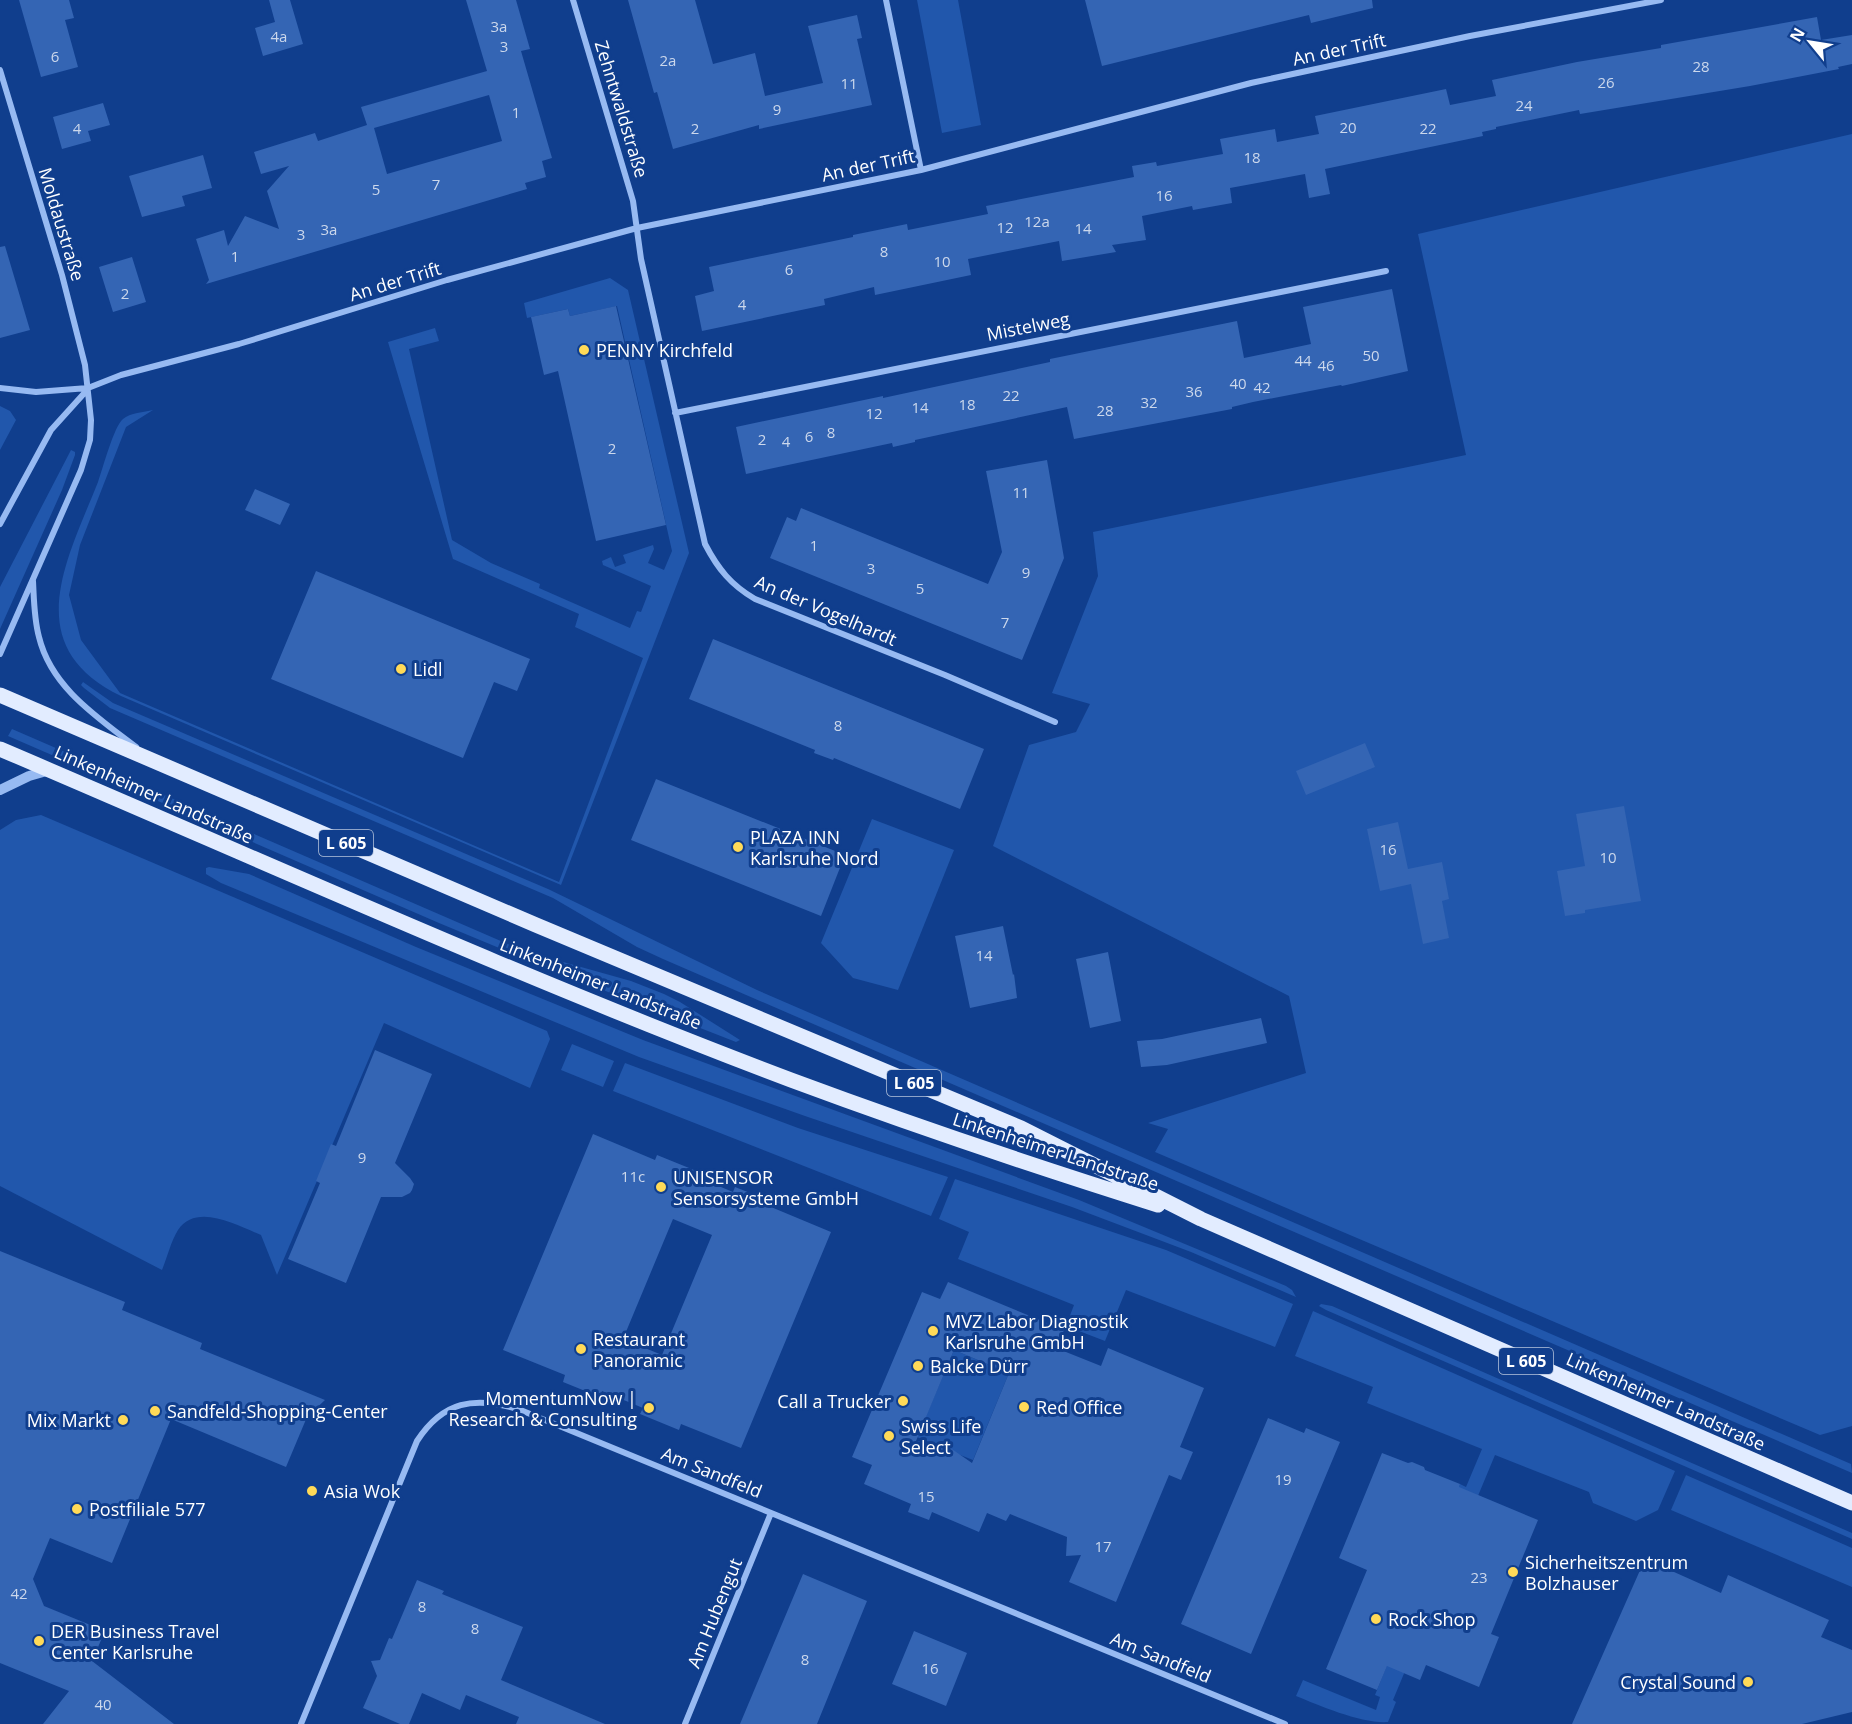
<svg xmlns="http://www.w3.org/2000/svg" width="1852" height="1724" viewBox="0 0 1852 1724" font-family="'Open Sans',sans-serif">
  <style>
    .green { fill: #2157ac }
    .building { fill: #3465b4; fill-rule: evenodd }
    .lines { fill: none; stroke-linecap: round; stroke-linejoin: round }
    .minor { stroke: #97baf2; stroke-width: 6 }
    .tertiary { stroke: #97baf2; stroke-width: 10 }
    .primary { stroke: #e2ecff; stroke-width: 15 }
    .poi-dot { fill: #ffda58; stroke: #103e8d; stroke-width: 2 }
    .labels { text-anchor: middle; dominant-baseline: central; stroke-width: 6; stroke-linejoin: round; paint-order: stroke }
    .number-label { font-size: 15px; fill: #ccd8ec }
    .shield { fill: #103e8d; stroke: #b7c5dd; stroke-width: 1.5 }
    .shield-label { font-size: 16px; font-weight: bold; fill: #fff }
    .street-label { font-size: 18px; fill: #fff; stroke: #103e8d }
    .poi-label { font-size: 18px; fill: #fff; stroke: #103e8d; text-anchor: start }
  </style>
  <rect width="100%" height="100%" fill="#103e8d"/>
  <path class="green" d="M917 0H958L981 125 942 133Z
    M1852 134V1426L1820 1435 1155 1152 1168 1129 1148 1123 1306 1073 1289 996 993 846 1029 745 1076 732 1090 704 1052 693 1098 576 1093 532 1466 455 1418 234Z
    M610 278 628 290 689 553 561 885 121 696C18 646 67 560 98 482 103 468 114 426 123 419 130 413 144 412 153 410L126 427 80 545 69 595 81 640 120 693 559 882 643 658 575 627 579 614 453 559 388 342 435 328 439 341 409 349 452 540 491 563 540 584 539 588 630 628 637 611 641 612 651 586 603 565 602 561 611 557 615 567 626 563 623 555 653 545 654 549 648 563 664 570 672 551 617 306 570 316 568 309 527 318 524 303Z
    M0 406 10 411 16 420 0 450Z
    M71 450 75 452V455L62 490 0 629V587Z
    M83 682 113 703 548 889 757 990 1851 1464 1852 1473 663 959 637 947 553 898 110 708 84 688 81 685Z
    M12 729 524 951 631 981 664 994 680 1002 740 1040 736 1042 552 970 439 923 8 736Z
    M41 815 547 1031 550 1039 530 1088 384 1023 277 1275 261 1235C238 1226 197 1202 178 1230 171 1241 167 1258 162 1270L0 1186V830L16 820Z
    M872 819 954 850 898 990 853 978 821 943Z
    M209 867 249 874 416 947 643 1040 1079 1200 1286 1286 1292 1290 1296 1297 1191 1252 1072 1207 805 1116 639 1057 221 883 206 874V868Z
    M572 1044 614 1061 603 1087 561 1070Z
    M625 1063 798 1128 948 1177 931 1216 613 1091Z
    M955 1179 1166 1250 1293 1304 1275 1347 1126 1290 1105 1341 1066 1326 1074 1305 958 1259 969 1232 939 1219Z
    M1321 1304 1332 1306 1852 1533V1539L1326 1310 1319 1306Z
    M1313 1311 1675 1471 1658 1510 1636 1521 1593 1503 1589 1492 1495 1455 1393 1700 1396 1702 1388 1722C1363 1724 1320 1706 1296 1696L1303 1680 1376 1710 1380 1697 1375 1695 1460 1484 1466 1487 1482 1449 1367 1403 1373 1387 1295 1356Z
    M954 1350 1009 1373 973 1460 955 1453 946 1445H936L917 1437Z
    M1686 1475 1852 1548V1587L1671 1510Z"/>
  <path class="building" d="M19 0H69L74 18 65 20 78 67 41 77Z
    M269 0H290L303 44 263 56 255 28 275 22Z
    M466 0H516L530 49 521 51 552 158 542 161 546 177 525 183 527 189 206 284 209 280 196 239 224 230 228 246 245 216 279 229 267 191 289 166 261 174 254 152 315 133 318 141 367 125 361 107 487 71ZM489 95 502 141 387 174 374 128Z
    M628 0H695L713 64 755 53 765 96 823 83 808 26 857 15 862 38 857 39 872 105 759 129V125L673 149 657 92 654 93Z
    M1085 0H1372L1373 8 1311 23 1309 15 1102 66Z
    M1817 17 1821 40 1852 35V64L1838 67 1839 69 1750 86 1580 114 1579 110 1496 127V129L1482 132 1483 136 1325 169 1330 194 1309 198 1305 174 1230 188 1232 203 1193 210 1192 206 1142 216 1146 240 1112 245 1116 252 1062 261 1059 241 1023 248 968 259 971 275 875 295 874 287 824 299 825 305 702 331 695 296 714 291 709 267 853 237V235L907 224 908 230 988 214 986 206 1134 177 1132 166 1156 162 1157 166 1223 154 1220 139 1275 129 1277 142 1319 134 1315 116 1446 89 1450 105 1496 96 1492 80 1577 62 1661 48V45Z
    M103 103 110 125 88 131 91 141 62 149 53 117Z
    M203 155 212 188 182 196 185 206 142 217 129 176Z
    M5 246 30 330 0 338V247Z
    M132 257 146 302 113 312 99 267Z
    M1392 289 1408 371 1342 386 1341 385 1253 402 1232 407V409L1074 439 1067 407 929 437 915 440V442L893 447 892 443 746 474 736 427 883 396V398L1050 362V359L1237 321 1244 358 1278 351 1311 344 1303 307Z
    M616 306 666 525 596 541 558 371 544 375 531 317 568 309 570 316Z
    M1047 460 1064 558 1022 660 770 558 787 517 796 521 801 508 988 584 1002 552 986 471Z
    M255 489 290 504 280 525 245 510Z
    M316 571 530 659 517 691 494 682 463 758 271 679Z
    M713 639 984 749 960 809 834 758 833 760 814 753 815 750 689 699Z
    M1365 743 1375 767 1306 795 1296 771Z
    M656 779 845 855 821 916 631 840Z
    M1624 806 1641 901 1585 910V913L1565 916 1557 871 1585 866 1576 814Z
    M1398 822 1408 869 1442 862 1449 899 1442 901 1449 938 1423 944 1411 884 1380 891 1367 829Z
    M1003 926 1013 975 1014 974 1017 998 970 1008 955 936Z
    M1108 952 1121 1021 1090 1028 1076 959Z
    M1261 1018 1267 1043 1167 1065 1141 1067 1137 1041 1162 1039Z
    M375 1050 432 1074 395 1163 410 1178 414 1184 412 1190 410 1193 402 1197H381L346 1283 288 1259 320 1183 316 1181 331 1144 336 1146Z
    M593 1134 655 1160 657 1155 694 1170 692 1175 733 1192 735 1187 773 1202 771 1207 831 1232 741 1448 681 1424 679 1430 640 1414 643 1408 602 1391 600 1397 563 1382 565 1375 503 1350ZM673 1219 712 1235 662 1355 623 1339Z
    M0 1251 125 1302 122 1310 202 1343 200 1349 325 1400 307 1417 286 1467 171 1419 112 1563 50 1538 33 1579 44 1606 105 1631 92 1661 174 1724H43L69 1691 0 1663Z
    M948 1282 1064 1330 1056 1348 1101 1366 1108 1348 1204 1388 1180 1447 1193 1452 1181 1480 1169 1475 1116 1602 1069 1582 1081 1555 1066 1556 1067 1537 1010 1514 1006 1521 987 1513 979 1532 932 1512 929 1520 908 1512 911 1504 864 1484 872 1465 852 1457 922 1292 940 1299ZM954 1350 1009 1373 972 1463 946 1445 916 1441Z
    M1268 1418 1304 1433 1306 1428 1340 1442 1251 1654 1181 1624Z
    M1382 1453 1408 1463 1412 1462 1424 1467 1425 1470 1460 1484 1459 1487 1538 1520 1491 1634 1499 1637 1479 1687 1426 1665 1420 1680 1387 1666 1377 1690 1326 1669 1367 1570 1339 1558Z
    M1645 1559 1721 1593 1728 1575 1829 1620 1821 1637 1852 1650V1712L1802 1724H1572Z
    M803 1574 867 1601 817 1724H740Z
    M417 1580 444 1591 442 1594 523 1627 501 1680 605 1724H516L519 1717 466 1695 460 1710 422 1693 409 1724H400L363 1708 377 1676 371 1661 380 1660 389 1638 392 1639Z
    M914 1631 967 1653 946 1706 892 1684Z"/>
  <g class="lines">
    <path class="minor" d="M573 0 633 201 641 259 705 544C718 569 731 585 755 599L945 675 1055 722
      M886 0 921 170
      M0 70 62 275 85 365 91 420 90 440 81 470 0 654
      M0 388 36 392 88 388 121 375 239 344 447 280 637 228 921 170 1251 83 1470 36 1661 0
      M675 413 1386 271
      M0 524 51 430 88 389
      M33 581C34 600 34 619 39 637 51 687 97 717 136 747
      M301 1724 417 1441C443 1401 474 1396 518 1409L1285 1724
      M685 1724 771 1513"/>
    <path class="tertiary" d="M0 790 29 776 50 770"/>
    <path class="primary" d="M0 695 536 925 1021 1128 1201 1219 1852 1503
      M0 749C263 861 523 979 791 1080 912 1125 1034 1166 1158 1205"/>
  </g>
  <g class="poi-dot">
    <circle cx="584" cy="350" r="6"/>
    <circle cx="401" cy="669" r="6"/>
    <circle cx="738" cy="847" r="6"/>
    <circle cx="661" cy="1187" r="6"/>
    <circle cx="933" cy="1331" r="6"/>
    <circle cx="581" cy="1349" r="6"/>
    <circle cx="918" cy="1366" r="6"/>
    <circle cx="903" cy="1401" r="6"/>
    <circle cx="1024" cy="1407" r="6"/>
    <circle cx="649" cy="1408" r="6"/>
    <circle cx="155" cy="1411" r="6"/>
    <circle cx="123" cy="1420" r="6"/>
    <circle cx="889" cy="1436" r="6"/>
    <circle cx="312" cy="1491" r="6"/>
    <circle cx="77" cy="1509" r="6"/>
    <circle cx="1513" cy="1572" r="6"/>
    <circle cx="1376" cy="1619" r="6"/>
    <circle cx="39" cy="1641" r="6"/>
    <circle cx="1748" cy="1682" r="6"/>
  </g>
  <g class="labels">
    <g class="number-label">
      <text x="499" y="26">3a</text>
      <text x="279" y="36">4a</text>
      <text x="504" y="46">3</text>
      <text x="55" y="56">6</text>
      <text x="668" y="60">2a</text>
      <text x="1701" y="66">28</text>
      <text x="1606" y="82">26</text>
      <text x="849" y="83">11</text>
      <text x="1524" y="105">24</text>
      <text x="777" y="109">9</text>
      <text x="516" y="112">1</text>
      <text x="1348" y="127">20</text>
      <text x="77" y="128">4</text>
      <text x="695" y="128">2</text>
      <text x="1428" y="128">22</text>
      <text x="1252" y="157">18</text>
      <text x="436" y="184">7</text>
      <text x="376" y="189">5</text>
      <text x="1164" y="195">16</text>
      <text x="1037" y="221">12a</text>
      <text x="1005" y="227">12</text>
      <text x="1083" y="228">14</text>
      <text x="329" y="229">3a</text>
      <text x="301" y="234">3</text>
      <text x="884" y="251">8</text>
      <text x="235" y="256">1</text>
      <text x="942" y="261">10</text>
      <text x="789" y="269">6</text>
      <text x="125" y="293">2</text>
      <text x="742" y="304">4</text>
      <text x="1371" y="355">50</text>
      <text x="1303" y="360">44</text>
      <text x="1326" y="365">46</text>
      <text x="1238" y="383">40</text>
      <text x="1262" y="387">42</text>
      <text x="1194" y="391">36</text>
      <text x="1011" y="395">22</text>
      <text x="1149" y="402">32</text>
      <text x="967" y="404">18</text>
      <text x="920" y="407">14</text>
      <text x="1105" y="410">28</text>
      <text x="874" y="413">12</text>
      <text x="831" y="432">8</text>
      <text x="809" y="436">6</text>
      <text x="762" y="439">2</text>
      <text x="786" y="441">4</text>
      <text x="612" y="448">2</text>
      <text x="1021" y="492">11</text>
      <text x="814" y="545">1</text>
      <text x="871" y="568">3</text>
      <text x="1026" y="572">9</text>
      <text x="920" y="588">5</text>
      <text x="1005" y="622">7</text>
      <text x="838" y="725">8</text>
      <text x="1388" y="849">16</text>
      <text x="1608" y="857">10</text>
      <text x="984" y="955">14</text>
      <text x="362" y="1157">9</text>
      <text x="633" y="1176">11c</text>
      <text x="1283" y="1479">19</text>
      <text x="926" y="1496">15</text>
      <text x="1103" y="1546">17</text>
      <text x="1479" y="1577">23</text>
      <text x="19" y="1593">42</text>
      <text x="422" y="1606">8</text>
      <text x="475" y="1628">8</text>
      <text x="805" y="1659">8</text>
      <text x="930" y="1668">16</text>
      <text x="103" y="1704">40</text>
    </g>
    <g class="shield">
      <rect x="319" y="830" width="54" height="26" rx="4.5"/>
      <rect x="887" y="1070" width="54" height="26" rx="4.5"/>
      <rect x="1499" y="1348" width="54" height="26" rx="4.5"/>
    </g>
    <g class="shield-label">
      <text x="346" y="843">L 605</text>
      <text x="914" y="1083">L 605</text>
      <text x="1526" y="1361">L 605</text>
    </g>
    <g class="street-label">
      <text transform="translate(1339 49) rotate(-12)">An der Trift</text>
      <text transform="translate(622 109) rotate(73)">Zehntwaldstraße</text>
      <text transform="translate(868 165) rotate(-12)">An der Trift</text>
      <text transform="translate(62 224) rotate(73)">Moldaustraße</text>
      <text transform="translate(395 281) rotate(-17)">An der Trift</text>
      <text transform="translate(1028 326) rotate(-11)">Mistelweg</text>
      <text transform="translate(826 610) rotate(23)">An der Vogelhardt</text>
      <text transform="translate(154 794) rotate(24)">Linkenheimer Landstraße</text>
      <text transform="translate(601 983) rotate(22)">Linkenheimer Landstraße</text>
      <text transform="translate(1056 1151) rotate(18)">Linkenheimer Landstraße</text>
      <text transform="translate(1666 1401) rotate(24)">Linkenheimer Landstraße</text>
      <text transform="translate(712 1472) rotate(22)">Am Sandfeld</text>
      <text transform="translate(714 1613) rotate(-68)">Am Hubengut</text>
      <text transform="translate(1161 1657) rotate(22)">Am Sandfeld</text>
    </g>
    <g class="poi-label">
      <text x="596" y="350">PENNY Kirchfeld</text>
      <text x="413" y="669">Lidl</text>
      <text x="750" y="837">PLAZA INN<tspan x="750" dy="21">Karlsruhe Nord</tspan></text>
      <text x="673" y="1177">UNISENSOR<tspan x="673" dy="21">Sensorsysteme GmbH</tspan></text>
      <text x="945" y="1321">MVZ Labor Diagnostik<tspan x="945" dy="21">Karlsruhe GmbH</tspan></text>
      <text x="593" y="1339">Restaurant<tspan x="593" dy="21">Panoramic</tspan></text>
      <text x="930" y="1366">Balcke Dürr</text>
      <text x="637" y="1398" text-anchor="end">MomentumNow |<tspan x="637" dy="21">Research &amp; Consulting</tspan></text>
      <text x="891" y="1401" text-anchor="end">Call a Trucker</text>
      <text x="1036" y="1407">Red Office</text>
      <text x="167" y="1411">Sandfeld-Shopping-Center</text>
      <text x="111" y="1420" text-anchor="end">Mix Markt</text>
      <text x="901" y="1426">Swiss Life<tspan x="901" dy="21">Select</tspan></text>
      <text x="324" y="1491">Asia Wok</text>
      <text x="89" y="1509">Postfiliale 577</text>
      <text x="1525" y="1562">Sicherheitszentrum<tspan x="1525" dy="21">Bolzhauser</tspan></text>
      <text x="1388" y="1619">Rock Shop</text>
      <text x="51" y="1631">DER Business Travel<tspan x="51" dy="21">Center Karlsruhe</tspan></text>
      <text x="1736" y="1682" text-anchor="end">Crystal Sound</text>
    </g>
  </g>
  <g transform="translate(1810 42) rotate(300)" stroke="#103e8d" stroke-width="4.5" paint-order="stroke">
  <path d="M0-4.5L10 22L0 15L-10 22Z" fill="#ffffff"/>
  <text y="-9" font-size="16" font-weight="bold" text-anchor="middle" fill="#ffffff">N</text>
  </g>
</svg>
